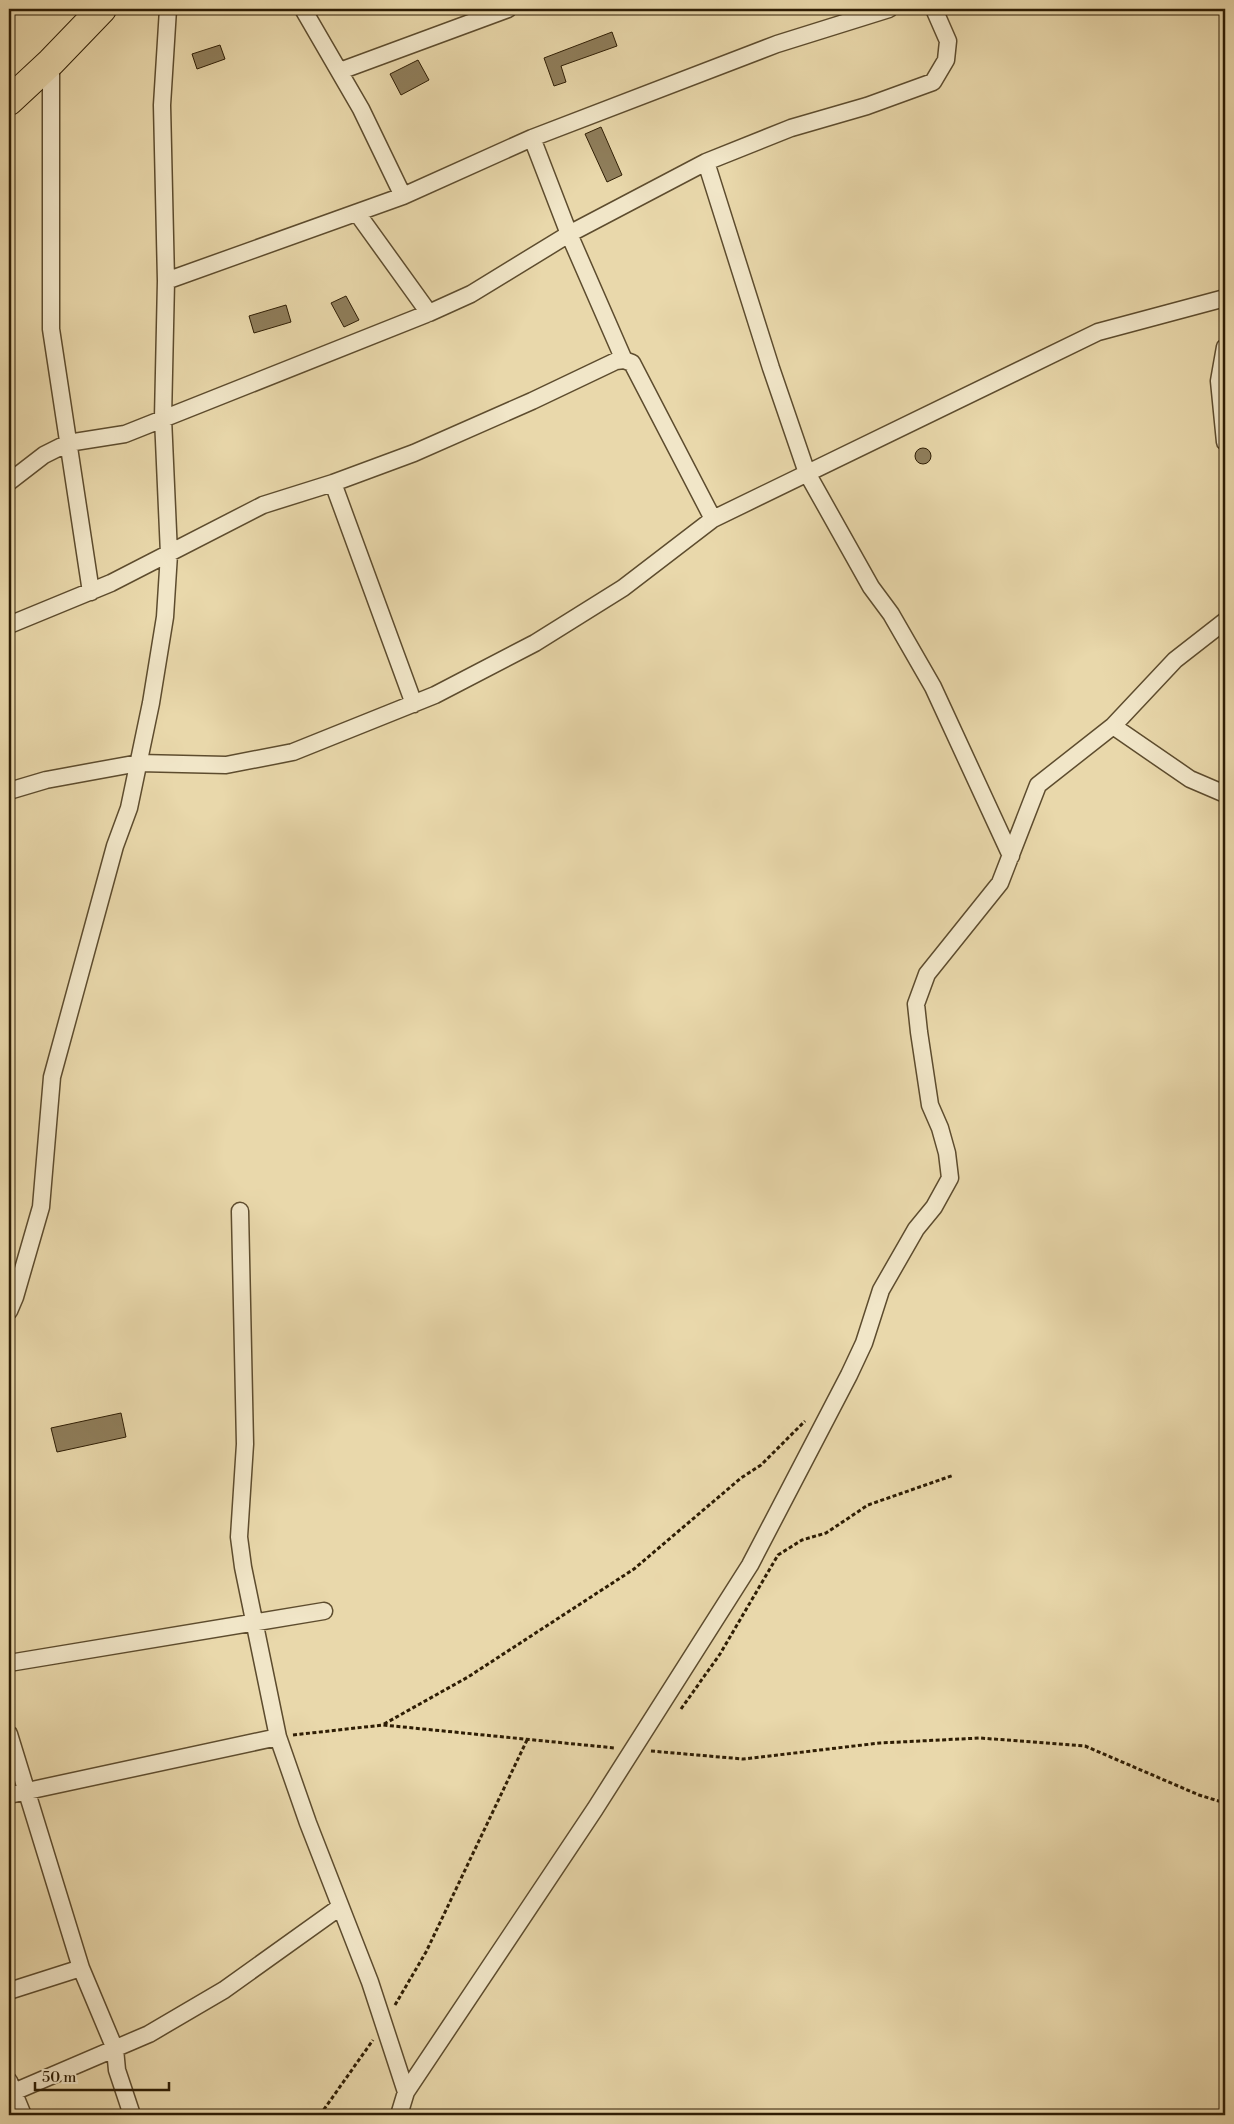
<svg xmlns="http://www.w3.org/2000/svg" width="1234" height="2124" viewBox="0 0 1234 2124" font-family="'Libre Bodoni',serif">
  <style>
    .building { fill: #8f7e5b; stroke: #2e1d04 }
    .lines { fill: none; stroke-linecap: round; stroke-linejoin: round }
    .minor-casing { stroke: #5d4c2e; stroke-width: 19 }
    .trunk-casing { stroke: #2e1d04; stroke-width: 30 }
    .path { stroke: #2e1d04; stroke-width: 3; stroke-dasharray: 4 2.5; stroke-linecap: butt }
    .minor { stroke: #f1e6c8; stroke-width: 16 }
    .trunk { stroke: #e9d8ab; stroke-width: 28 }
  </style>
  <rect width="100%" height="100%" fill="#e9d8ab"/>
  <filter id="stains"><feTurbulence type="fractalNoise" baseFrequency=".004" numOctaves="4"/><feColorMatrix values="0 0 0 0 .2 0 0 0 0 .09 0 0 0 0 .02 0 0 0 .5 -.17"/></filter>
  <radialGradient id="worn" r=".72"><stop offset=".6" stop-color="#630" stop-opacity="0"/><stop offset="1" stop-color="#630" stop-opacity=".3"/></radialGradient>
  <path class="building" d="M612 32 617 46 561 66 566 82 554 86 544 58Z
    M220 45 225 59 197 69 192 54Z
    M418 60 429 80 401 95 390 74Z
    M601 127 622 175 607 182 585 134Z
    M346 296 359 320 344 327 331 303Z
    M286 305 291 322 254 333 249 316Z
    M915 456a8 8 0 1 1 16 0a8 8 0 1 1-16 0Z
    M121 1413 126 1437 57 1452 51 1428Z"/>
  <g class="lines">
    <g class="minor-casing">
      <path id="minor" d="M303 9 361 109 403 196
        M51 62V329L91 592
        M340 71 508 9
        M532 138 569 234 624 360
        M706 162 771 368 807 473 871 587 891 614 933 687 1011 856
        M357 213 429 313
        M166 281 403 196 532 138 777 44 889 9
        M1225 347 1219 381 1225 442
        M9 482 44 455 68 443 125 434 429 313 471 294 569 234 706 162 791 128 867 106 933 82 946 60 948 41 934 9
        M333 483 414 704
        M713 519 1098 332 1225 298
        M9 625 111 583 263 505 333 483 414 453 532 401 616 361 624 360 632 363 713 519 623 588 535 643 435 695 293 752 226 765 139 763 46 780 9 791
        M1113 726 1190 779 1225 794
        M240 1211 245 1444 239 1537 243 1567 278 1737 308 1823 370 1982 406 2092
        M9 1311 15 1297 41 1207 52 1077 115 846 129 808 151 703 165 617 169 554 163 418 166 281 162 105 168 9
        M9 1663 324 1611
        M9 1734 81 1968 115 2049 117 2070 132 2115
        M9 1795 278 1737
        M9 1991 81 1968
        M9 2081 23 2115
        M9 2094 149 2034 224 1990 340 1907
        M399 2115 406 2092 595 1809 750 1565 849 1375 864 1343 881 1290 916 1229 934 1207 950 1178 947 1153 940 1128 930 1105 919 1032 916 1004 927 974 1000 883 1038 785 1113 726 1175 660 1225 621"/>
    </g>
    <g class="trunk-casing">
      <path id="trunk" d="M9 101 51 62 102 9"/>
    </g>
    <path class="path" d="M681 1709 720 1654 778 1555 802 1540 826 1533 868 1505 954 1475
      M384 1724 468 1677 634 1569 741 1478 761 1465 805 1421
      M293 1735 383 1725 615 1748
      M651 1751 743 1759 880 1743 980 1738 1085 1746 1199 1795 1225 1803
      M395 2005 426 1952 527 1740
      M320 2115 373 2040"/>
    <use href="#minor" class="minor"/>
    <use href="#trunk" class="trunk"/>
  </g>
  <rect width="1234" height="2124" fill="none" stroke="#e9d8ab" stroke-width="30"/>
  <rect x="10" y="10" width="1214" height="2104" fill="none" stroke="#2e1d04" stroke-width="2.5"/>
  <rect x="15" y="15" width="1204" height="2094" fill="none" stroke="#2e1d04"/>
  <path d="M35 2082v8h134v-8" fill="none" stroke="#2e1d04" stroke-width="2.5"/>
  <text x="42" y="2082" font-size="15" fill="#2e1d04" stroke="#f1e6c8" stroke-width="4" paint-order="stroke">50 m</text>
  <rect width="100%" height="100%" filter="url(#stains)"/>
  <rect width="100%" height="100%" fill="url(#worn)"/>
</svg>
